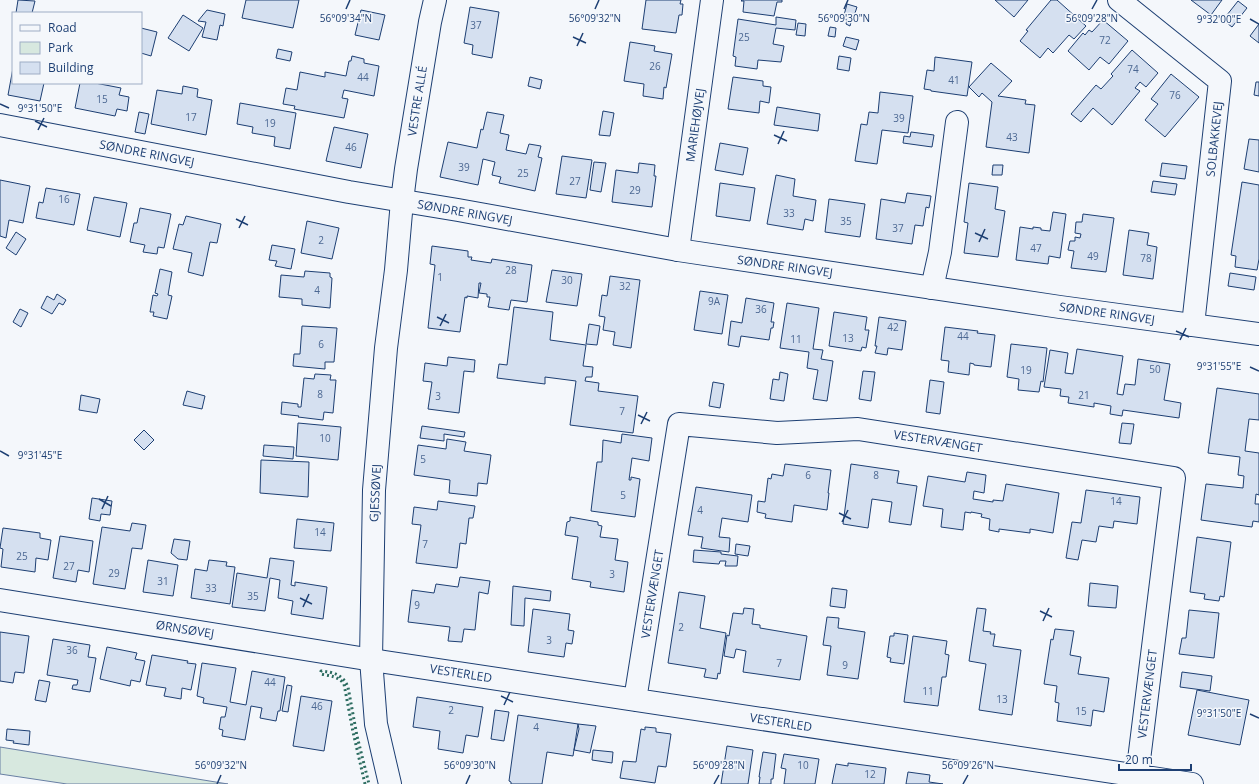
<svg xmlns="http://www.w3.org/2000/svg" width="1259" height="784" viewBox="0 0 1259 784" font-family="'Open Sans',sans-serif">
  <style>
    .green { fill: #d7e8df; stroke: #687fa3 }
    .building { fill: #d5e0f0; stroke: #1d3f73 }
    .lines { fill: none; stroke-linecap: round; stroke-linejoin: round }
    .street-casing { stroke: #1d3f73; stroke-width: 24 }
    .secondary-casing { stroke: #1d3f73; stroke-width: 24 }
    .primary-casing { stroke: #1d3f73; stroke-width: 24 }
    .street { stroke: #f4f7fb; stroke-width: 22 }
    .secondary { stroke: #f4f7fb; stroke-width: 22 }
    .primary { stroke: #f4f7fb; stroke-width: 22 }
    .hedge { stroke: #2c6c60; stroke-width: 3; stroke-dasharray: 2 3; stroke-linecap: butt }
    .ticks { fill: none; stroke: #1d3f73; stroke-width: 1.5 }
    .labels { text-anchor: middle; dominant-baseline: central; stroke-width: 3; stroke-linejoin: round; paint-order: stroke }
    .number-label { font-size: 10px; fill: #4b6792 }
    .street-label { font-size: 12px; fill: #1d3f73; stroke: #f4f7fb }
    .ticks-label { font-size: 10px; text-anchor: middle; fill: #1d3f73; stroke: #f4f7fb; stroke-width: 3; stroke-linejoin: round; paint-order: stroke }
  </style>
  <rect width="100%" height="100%" fill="#f4f7fb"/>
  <path class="green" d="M0 747 228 784H67L0 774Z"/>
  <path class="building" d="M18 0 35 1 32 13H16Z
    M246 0H299L293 28 242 18Z
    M646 0H681L680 4H683L682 15H679L676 33 642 29Z
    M742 0H782V2H777L774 16 743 12 744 1H741Z
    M995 0H1028L1014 17Z
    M1051 0H1057L1086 26 1074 39 1069 35 1053 53 1048 48 1040 58 1020 41 1028 31 1026 30Z
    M1191 0H1222L1211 15Z
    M1238 1 1247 8 1232 27 1223 20Z
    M847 4 857 7 852 22H851L850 26 846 24 847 20 843 19Z
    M470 7 499 12 492 58 472 54 473 45 464 43Z
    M207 10 225 14 223 26 220 25 217 40 202 37 206 22 198 21Z
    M361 10 385 15 379 40 355 35Z
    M183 15 203 28 189 51 168 38Z
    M776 17 796 20 795 30 776 28 773 44 784 46 781 62 758 60 757 69 735 66 736 57 733 56 738 19 776 25Z
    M1103 20 1128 41 1109 64 1100 57 1089 70 1068 51 1083 33 1085 35 1089 30 1092 32Z
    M798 23 806 24 805 36 796 35Z
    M1259 24V43L1250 36Z
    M830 27 836 28 835 37 828 36Z
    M141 28 157 32 151 56 141 53Z
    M846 37 859 40 856 50 843 46Z
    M630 42 655 46 654 51 672 54 666 88 664 87 663 99 643 96 644 84 624 81Z
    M278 49 292 52 290 61 276 58Z
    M1132 50 1158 73 1146 87 1140 82 1135 88 1140 91 1112 125 1093 108 1081 122 1071 114 1096 85 1101 89 1113 76 1111 74Z
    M352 56 364 59V63L379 66 374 96 344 90 342 98 348 99 344 118 294 109 295 106 283 104 286 88 297 90 300 72 325 77V72L346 76 349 61H351Z
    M839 56 851 58 849 71 837 69Z
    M935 57 972 62 967 96 931 91V90L924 89 927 70 934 71Z
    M991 63 1012 81 998 96 1026 100 1025 104 1035 105 1029 153 986 147 992 102 982 93 979 97 969 87Z
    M13 68V83H44L40 101 8 95Z
    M1171 74 1199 97 1165 137 1145 120 1158 104 1151 99Z
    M530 77 542 80 540 89 528 86Z
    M733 77 763 81V86L771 87 769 103 760 101 759 113 728 109Z
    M1256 82H1259V96L1254 95Z
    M80 83H95L121 88 119 95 129 97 127 111 117 109 115 116 75 108Z
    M183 86 198 89 197 97 212 100 206 135 151 124 157 90 182 94Z
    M880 92 913 96 908 133 882 130 877 164 855 161 861 124 867 125 869 112 878 113Z
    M240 103 296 113 290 149 274 146 275 137 252 133 253 127 237 124Z
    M777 107 820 114 818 131 774 125Z
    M603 111 614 113 610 136 599 135Z
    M139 112 149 114 145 134 135 132Z
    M487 112 504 115 500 133 509 135 506 150 526 154 529 144 541 146 538 157 542 158 535 191 499 183 501 177 492 175 495 162 483 159 478 185 440 177 448 142 477 148 481 129 483 130Z
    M334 127 368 134 361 168 326 161Z
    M911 132 934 135 932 147 903 143 904 136 910 137Z
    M1249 139 1259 140V172L1244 169Z
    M720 143 748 148 743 175 715 170Z
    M562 156 592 160 586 198 556 194Z
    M594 162 606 163 601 192 590 190Z
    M639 163 655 165 654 176H656L652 207 612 202 616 170 638 173Z
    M1162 163 1187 166 1185 179 1160 176Z
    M993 165H1003L1002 175H992Z
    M776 175 795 179 793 196 816 200 813 221 805 219 803 230 767 224Z
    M0 180 30 186 23 223 9 220 6 238 0 236Z
    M1153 181 1177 184 1175 195 1151 192Z
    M1242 182 1259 185V259L1257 270 1235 267 1236 256 1231 255Z
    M720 183 755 188 750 221 716 216Z
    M969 183 998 187 995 209 1005 211 998 257 964 253 968 223 964 222Z
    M46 188 80 194 74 225 36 218 39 202 43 203Z
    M907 193 931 196 929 208 926 207 923 226 915 225 912 244 876 239 881 199 905 203Z
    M94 197 127 203 120 237 87 230Z
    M829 199 865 204 860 237 825 232Z
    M140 208 171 214 164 248 158 247 157 254 143 252 145 245 130 242 134 223H137Z
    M1053 212 1066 214 1060 258 1049 256 1048 264 1016 260 1020 227 1033 229V227L1041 228V230L1050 231Z
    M1083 214 1114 218 1106 272 1071 268 1074 251 1068 250 1070 241H1075V237L1080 238 1081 234 1075 233 1076 222H1082Z
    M186 216 221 224 217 243 210 242 203 276 188 272 192 253 173 249 179 224 183 225Z
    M307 221 339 228 332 259 301 253Z
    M1129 230 1149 233 1147 245 1157 247 1153 279 1123 275Z
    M16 232 26 239 16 255 6 248Z
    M272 245 295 249 291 269 275 266 277 261 269 260Z
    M432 246 468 251V257H472L471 260 491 263 492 259 532 265 527 302 511 300 509 310 488 307 490 297H487V294L479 293 481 283H479L478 298 467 296V298L465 297 460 332 428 328 435 265 430 264Z
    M160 269 172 272 168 295 172 296 167 319 153 316 154 312H150L153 295 157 296 158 294 155 293Z
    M552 270 582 274 577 306 546 302Z
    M305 271 330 273V277L332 278 330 308 302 305V299L279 297 281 275 304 277Z
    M1230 273 1256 277 1254 290 1228 286Z
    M610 276 640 280 631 348 613 345 615 332 603 330 605 317 599 316 602 295 607 296Z
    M700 291 728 295 722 334 694 330Z
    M57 294 66 300 63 305 59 303 52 314 41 308 47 296 54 300Z
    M746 298 774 303 771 322H774L773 328H771L769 340 741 336 739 347 728 345 731 321 742 323Z
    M787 303 819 308 813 349 823 350 821 359 833 361 827 401 813 399 818 370 807 368 809 352 780 348Z
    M514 307 553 312 550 340 586 345 583 366 593 367 592 377H586L585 381 599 383 598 391 638 396 633 433 570 425 576 381 545 377V384L497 378 499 364 507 365Z
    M20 309 28 313 21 327 13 322Z
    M834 312 867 317 865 330H869L866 348 862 347 861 351 829 346Z
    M879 317 906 321 902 350 888 348 887 355 875 353 877 346H875Z
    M589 324 600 326 597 345 586 344Z
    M302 326 337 328 334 362H325V369L293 366 294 354H300Z
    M945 327 978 331 977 333 995 335 991 367 974 365V364L970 363 969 375 948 372 949 361 941 360Z
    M1011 344 1047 348 1043 382 1041 381 1039 392 1018 390 1019 379 1007 377Z
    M1077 349 1123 356 1117 394 1123 395 1125 384 1135 385 1138 359 1170 364 1164 400 1181 403 1179 418 1123 410 1122 416 1110 414 1111 406 1094 403V407L1068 403 1069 397 1060 396 1061 389 1044 387 1050 350 1068 353 1065 373 1073 374Z
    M448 357 475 360 474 372 464 371 459 413 428 409 432 382 423 381 425 363 447 366Z
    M863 371 875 372 871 401 859 399Z
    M780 372 788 374 784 401 770 399 773 379 779 380Z
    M315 374 331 375 330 380H336L333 413 324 412 323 420 298 417 299 416 281 414 282 402 298 404V407H301L304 378 314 379Z
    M930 380 944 382 940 414 926 412Z
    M713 382 724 384 720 408 709 406Z
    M1217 388 1259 394V420L1249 419 1245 451 1259 453V495L1256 494 1255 504H1259V522L1253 521 1252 527 1201 520 1206 484 1243 488 1244 476 1238 475 1240 457 1208 453Z
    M187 391 205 396 202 409 183 405Z
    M81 395 100 399 97 413 79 410Z
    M298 423 341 427 338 460 296 456Z
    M1122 423 1134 424 1131 444 1119 443Z
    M422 426 465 432 464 437 444 434V441L420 438Z
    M144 430 154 440 144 450 134 440Z
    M622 434 652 438 649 461 632 458 629 480H631V477L640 479 635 517 591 511 597 462H602L603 440 621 443Z
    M447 439 466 442 464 451 491 455 487 484 478 483 477 496 449 493 450 480 414 475 418 445 446 449Z
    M264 445 294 447 293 459 263 456Z
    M261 460 309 462 308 497 260 493Z
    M785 464 831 470 828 493H829L827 510 794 505 792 522 765 518 766 514 757 512 758 501 765 502 768 478 771 479 772 474 783 476Z
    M851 464 899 471 897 483 917 486 911 525 889 522 892 502 872 499 868 528 843 524Z
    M967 472 986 475 984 493 974 491 973 499 993 502V500L1003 501 1006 484 1059 493 1053 533 1030 529V533L999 529V532L989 530 990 519 981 517 982 514 971 512V513L965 512 963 530 941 527 943 509 923 506 928 476 965 482Z
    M696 487 752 495 748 522 722 518 719 537 730 538 729 552 701 548 703 537 688 535Z
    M1086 490 1140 497 1137 524 1114 521 1113 528 1099 526 1096 542 1082 540 1078 560 1066 558 1072 522 1081 523Z
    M92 498 112 501 110 515 101 514 100 521 89 519Z
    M438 501 475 506 473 518H469L466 544 460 543 457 568 416 563 421 525 412 524 414 507 437 510Z
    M570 517 598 522V525L602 526 600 537 618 539 615 560 628 562 624 592 590 587 591 582 572 579 578 537 565 535 567 522 570 521Z
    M297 519 334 523 331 551 294 548Z
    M132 523 146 525 142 549 132 548 125 589 93 584 102 527 130 531Z
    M3 528 40 533V538L51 540 48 560 36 558 35 572 1 567 3 549 0 548Z
    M60 536 93 541 89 572 78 570 76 582 53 578Z
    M1197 537 1231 542 1224 597 1220 596 1219 601 1204 599 1205 594 1190 592Z
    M174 539 190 541 187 560 178 559 171 553Z
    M736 544 750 546 748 556 735 554Z
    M694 550 721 552V554L738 556 737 566H725L726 561H720L719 564 693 562Z
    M270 558 294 561 291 585 295 586V582L327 587 323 619 291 614 293 601 278 598 280 580 270 578 265 611 232 607 237 573 267 578Z
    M148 560 178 565 173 596 143 592Z
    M209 560 227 562 226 566 235 567 230 604 191 598 195 569 207 571Z
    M460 577 490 581 488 594 479 592 475 630 464 629 462 642 448 641 450 627 408 622 412 590 434 593 436 584 458 587Z
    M1090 583 1118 586 1116 608 1088 606Z
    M513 586 551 591 550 601 525 598 524 626 511 625Z
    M832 588 847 590 845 608 830 606Z
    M679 592 705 596 700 628 726 633 720 674 718 673 717 679 704 677 706 669 668 663Z
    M744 608 754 609 752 624 760 625V628L807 636 800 680 743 672 746 651 736 649 734 658 724 656 727 635 729 636 733 613 743 614Z
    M977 608 986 609 983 631 991 632 990 634H995L993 646 1021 650 1012 715 979 710 986 664 969 661Z
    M533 609 570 614 568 630 574 631 572 644 566 643 564 657 528 652Z
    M1189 610 1219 613 1214 658 1179 654 1182 638H1186Z
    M827 617 839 618 838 628 865 632 858 679 827 675 831 646 823 645Z
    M1055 629 1074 631 1070 655 1081 657 1078 674 1109 678 1104 712 1093 710 1091 726 1057 721 1059 703 1055 702 1057 686 1044 684 1051 639 1053 640Z
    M0 632 29 636 24 673 15 672 13 683 0 681Z
    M894 633 908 635 904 664 890 662 891 658 887 657 890 636H894Z
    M913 636 947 641 945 654 949 655 946 677H942L938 706 904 702Z
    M53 639 90 645 88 657 96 658 90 692 72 689 73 685H77L78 680 47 675Z
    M107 647 137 653 135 659 145 661 140 682 131 680 130 686 100 679Z
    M152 655 188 661 187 663 196 664 191 690 182 688 181 699 164 696 166 688 146 685Z
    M202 663 236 668 230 702 246 705 252 671 285 677 280 711H278L276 721 260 718 262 708 251 706 245 740 222 736 223 730 219 729 221 717H225L227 707 203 703 204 698 197 696Z
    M1182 672 1212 676 1210 691 1180 687Z
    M39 680 50 682 46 702 35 700Z
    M287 685 292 686 288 712 282 711Z
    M1197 690 1249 700 1240 745 1188 735Z
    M301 696 332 701 324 751 293 746Z
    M417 697 483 707 478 737 466 735 463 753 438 749 440 731 413 727Z
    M495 710 509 712 504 741 491 739Z
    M518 715 578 724 573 756 547 752 542 784H511V782L509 781Z
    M578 724 596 726 590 753 574 750 579 729Z
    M645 727 656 728V732L671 734 666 767 658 766 655 783 620 778 623 761 636 762 641 729 645 730Z
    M7 729 30 731 29 745 13 743 14 741 6 740Z
    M727 746 753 750 748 784H721Z
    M593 750 613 752 612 763 592 760Z
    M763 752 776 754 773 779H771V784H759L760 777H759Z
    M784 754 819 759 815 784H784L786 769 781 768Z
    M848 763 886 768 884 784H832L836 764 848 766Z
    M908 772 930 775 929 782 943 784H906Z"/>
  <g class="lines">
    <g class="street-casing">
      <path id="street" d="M1119 0 1220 81 1193 325
        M678 250 712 0
        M932 288 940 252 957 122
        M0 600 385 662 1192 784
        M635 700 679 424 777 433 858 429 1174 478 1137 776"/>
    </g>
    <g class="secondary-casing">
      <path id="secondary" d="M390 784 376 724 371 659 374 490 386 348 396 270 402 201 406 169 430 22 435 0"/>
    </g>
    <g class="primary-casing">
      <path id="primary" d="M0 125 349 192 458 210 678 250 1060 307 1259 334"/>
    </g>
    <use href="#street" class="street"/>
    <use href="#secondary" class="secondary"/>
    <use href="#primary" class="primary"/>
    <path class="hedge" d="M365 784 353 732 344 684C338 676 330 676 321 674V671C334 672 343 675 348 687L357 736 369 784"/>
  </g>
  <path class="ticks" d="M346 9 350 0M595 9 599 0M844 9 848 0M1092 9 1097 0M1250 19 1259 24M573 37 586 43M577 46 583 33M0 104 9 108M35 121 47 127M38 130 44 118M774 135 787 141M778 144 784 131M236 219 248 225M239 228 245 216M975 233 988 239M979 242 985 229M437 317 449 323M440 326 446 314M1176 331 1189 337M1180 340 1186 328M1250 367 1259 371M638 415 650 421M641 424 647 412M0 451 9 456M99 499 111 506M102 509 108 496M839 513 851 519M842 522 848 510M300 598 312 604M303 607 309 594M1040 611 1052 617M1043 621 1049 608M501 696 513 702M504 705 510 692M1250 714 1259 718M217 784 221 775M466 784 470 775M714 784 719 775M963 784 968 775"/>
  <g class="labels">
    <g class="number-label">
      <text x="476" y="25">37</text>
      <text x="744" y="37">25</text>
      <text x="1105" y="40">72</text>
      <text x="655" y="66">26</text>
      <text x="1133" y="69">74</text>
      <text x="363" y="77">44</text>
      <text x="954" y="80">41</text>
      <text x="1175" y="95">76</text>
      <text x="102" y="99">15</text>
      <text x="191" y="117">17</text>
      <text x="899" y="118">39</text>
      <text x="270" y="123">19</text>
      <text x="1012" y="137">43</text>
      <text x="351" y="147">46</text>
      <text x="464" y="167">39</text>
      <text x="523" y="173">25</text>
      <text x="575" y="181">27</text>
      <text x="635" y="190">29</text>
      <text x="64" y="199">16</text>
      <text x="789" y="213">33</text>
      <text x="846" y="221">35</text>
      <text x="898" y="228">37</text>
      <text x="321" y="240">2</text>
      <text x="1036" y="248">47</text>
      <text x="1093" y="256">49</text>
      <text x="1146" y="258">78</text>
      <text x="511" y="270">28</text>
      <text x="440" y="277">1</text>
      <text x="567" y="280">30</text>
      <text x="625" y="286">32</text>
      <text x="317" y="290">4</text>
      <text x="714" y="301">9A</text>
      <text x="761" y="309">36</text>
      <text x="893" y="327">42</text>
      <text x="963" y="336">44</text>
      <text x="848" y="338">13</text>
      <text x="796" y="339">11</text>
      <text x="321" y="344">6</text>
      <text x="1155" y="369">50</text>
      <text x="1026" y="370">19</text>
      <text x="320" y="394">8</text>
      <text x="1084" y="395">21</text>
      <text x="438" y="396">3</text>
      <text x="622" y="411">7</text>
      <text x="325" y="438">10</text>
      <text x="423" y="459">5</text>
      <text x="808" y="475">6</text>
      <text x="876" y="475">8</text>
      <text x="623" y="495">5</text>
      <text x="1116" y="501">14</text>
      <text x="700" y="510">4</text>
      <text x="320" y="532">14</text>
      <text x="425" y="544">7</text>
      <text x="22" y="556">25</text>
      <text x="69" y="566">27</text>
      <text x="114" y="573">29</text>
      <text x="612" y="574">3</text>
      <text x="163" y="581">31</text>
      <text x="211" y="588">33</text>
      <text x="253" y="596">35</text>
      <text x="417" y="605">9</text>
      <text x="681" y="627">2</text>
      <text x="549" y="640">3</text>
      <text x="72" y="650">36</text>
      <text x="779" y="663">7</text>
      <text x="845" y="665">9</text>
      <text x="270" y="682">44</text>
      <text x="928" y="691">11</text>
      <text x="1002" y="699">13</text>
      <text x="317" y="706">46</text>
      <text x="451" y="710">2</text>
      <text x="1081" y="711">15</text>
      <text x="536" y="727">4</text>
      <text x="803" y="765">10</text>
      <text x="870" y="774">12</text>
    </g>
    <g class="street-label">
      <text transform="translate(417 101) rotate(-81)">VESTRE ALLÉ</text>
      <text transform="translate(695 125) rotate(-82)">MARIEHØJVEJ</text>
      <text transform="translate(1214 139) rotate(-84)">SOLBAKKEVEJ</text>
      <text transform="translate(147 153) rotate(11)">SØNDRE RINGVEJ</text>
      <text transform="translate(465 212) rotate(10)">SØNDRE RINGVEJ</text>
      <text transform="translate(785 266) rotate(8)">SØNDRE RINGVEJ</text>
      <text transform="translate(1107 313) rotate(8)">SØNDRE RINGVEJ</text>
      <text transform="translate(938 441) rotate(9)">VESTERVÆNGET</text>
      <text transform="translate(375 493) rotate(-87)">GJESSØVEJ</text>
      <text transform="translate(652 594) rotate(-81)">VESTERVÆNGET</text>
      <text transform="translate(185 629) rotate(9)">ØRNSØVEJ</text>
      <text transform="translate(461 673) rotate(9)">VESTERLED</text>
      <text transform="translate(1147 694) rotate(-83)">VESTERVÆNGET</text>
      <text transform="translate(781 722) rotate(9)">VESTERLED</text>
    </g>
  </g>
  <g class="ticks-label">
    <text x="346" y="22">56°09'34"N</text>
    <text x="595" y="22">56°09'32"N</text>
    <text x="844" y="22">56°09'30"N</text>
    <text x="1092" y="22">56°09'28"N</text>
    <text x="1219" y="23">9°32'00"E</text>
    <text x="40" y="112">9°31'50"E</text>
    <text x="1219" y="370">9°31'55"E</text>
    <text x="40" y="459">9°31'45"E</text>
    <text x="1219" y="717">9°31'50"E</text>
    <text x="221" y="769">56°09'32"N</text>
    <text x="470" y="769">56°09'30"N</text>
    <text x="719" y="769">56°09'28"N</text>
    <text x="968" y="769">56°09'26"N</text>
  </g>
  <rect x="12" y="12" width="130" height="72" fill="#f4f7fb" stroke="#9eadc5"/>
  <rect x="20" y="25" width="20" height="6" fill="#f4f7fb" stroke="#9eadc5"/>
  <text x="48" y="32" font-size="12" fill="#1d3f73">Road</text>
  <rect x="20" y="42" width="20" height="12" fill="#d7e8df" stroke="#9eadc5"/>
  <text x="48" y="52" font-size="12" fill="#1d3f73">Park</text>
  <rect x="20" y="62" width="20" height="12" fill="#d5e0f0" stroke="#9eadc5"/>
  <text x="48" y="72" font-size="12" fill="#1d3f73">Building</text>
  <path d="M1119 764v6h72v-6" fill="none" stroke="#1d3f73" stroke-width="2"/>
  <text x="1125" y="764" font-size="12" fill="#1d3f73" stroke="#f4f7fb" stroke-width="3" paint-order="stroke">20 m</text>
</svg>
